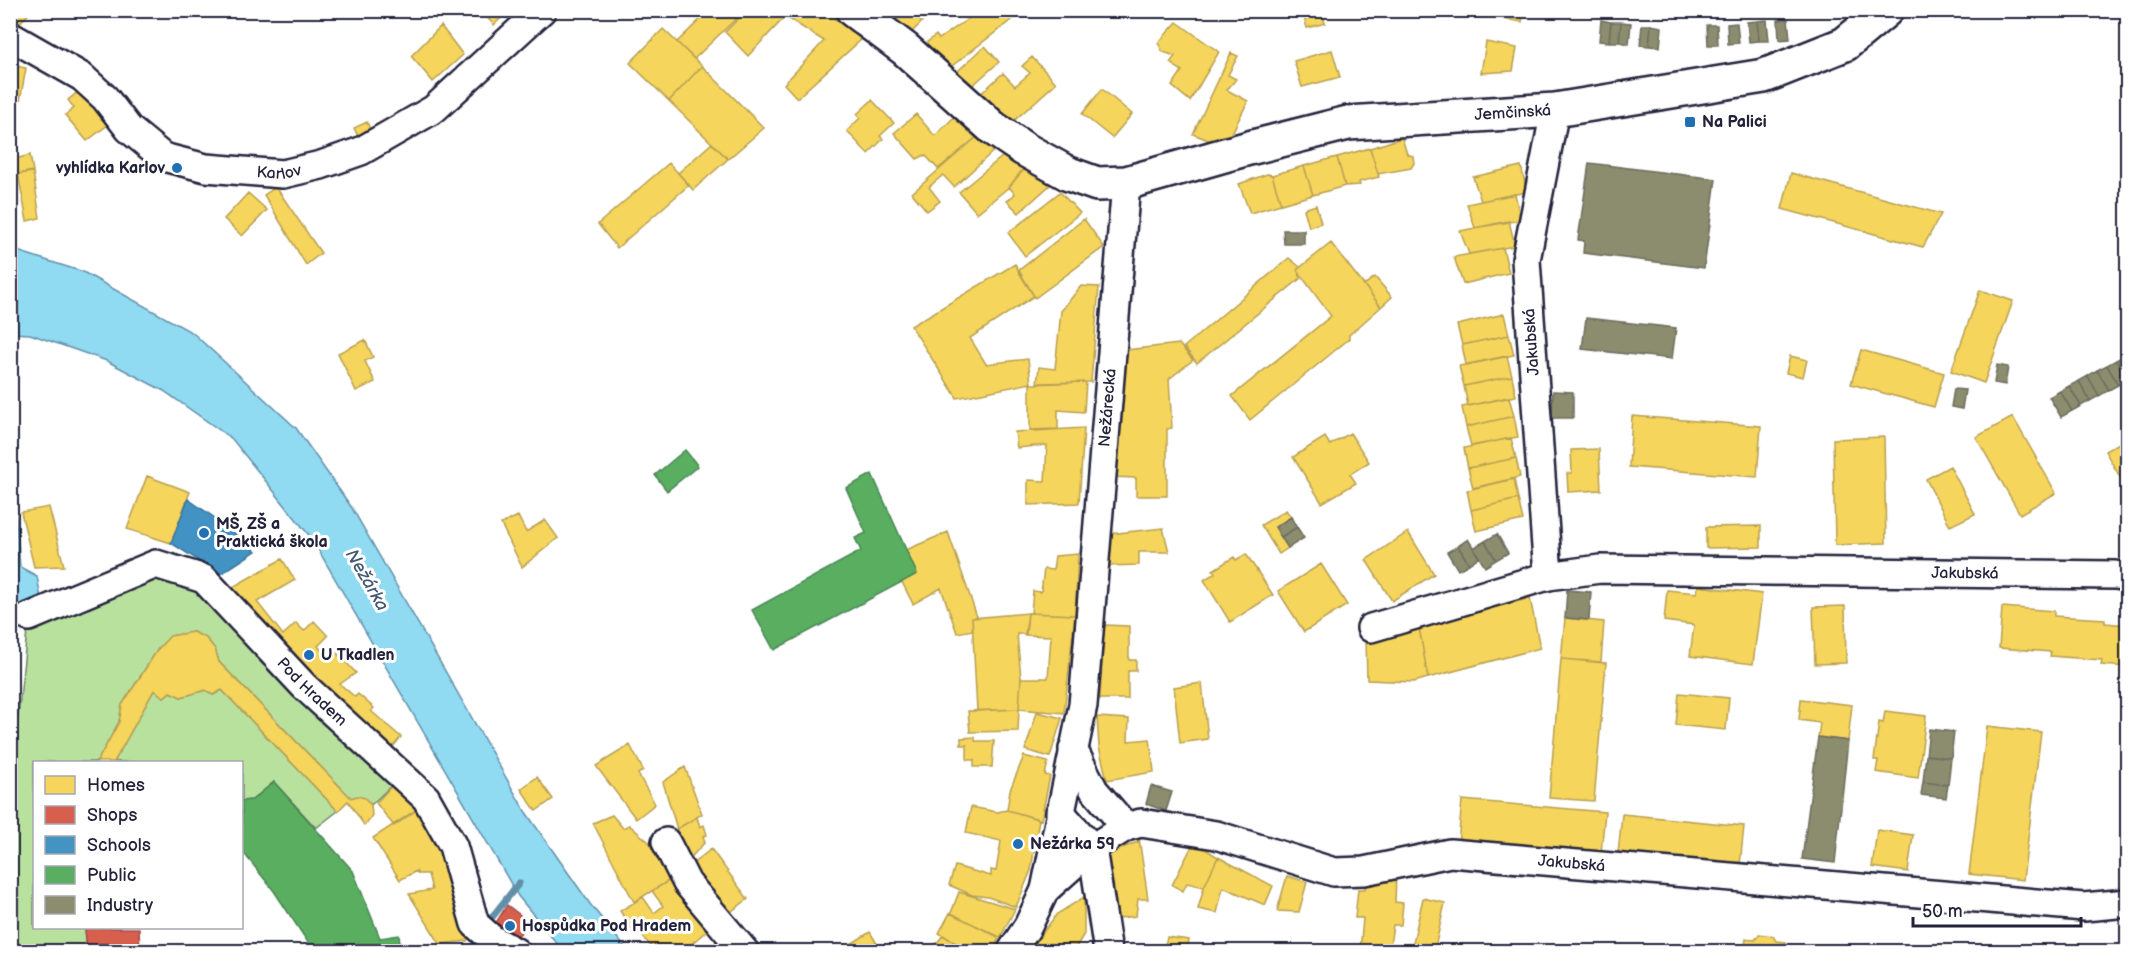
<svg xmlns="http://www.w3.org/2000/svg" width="2138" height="962" viewBox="0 0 2138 962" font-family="'Balsamiq Sans',sans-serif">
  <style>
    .green { fill: #b9e19e; stroke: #6e826c; stroke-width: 1.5 }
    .water { fill: #90daf2; stroke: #6490a9; stroke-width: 1.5 }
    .homes { fill: #f6d55c; stroke: #b69f52; stroke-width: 1.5 }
    .shops { fill: #d6604d; stroke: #a04d48; stroke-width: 1.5 }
    .schools { fill: #4393c3; stroke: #39719a; stroke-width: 1.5 }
    .public { fill: #5aae61; stroke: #498456; stroke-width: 1.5 }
    .industry { fill: #8c8c6e; stroke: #6c6c5f; stroke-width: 1.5 }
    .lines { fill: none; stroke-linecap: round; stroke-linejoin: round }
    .stream { stroke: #6490a9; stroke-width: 7 }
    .minor-casing { stroke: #22223b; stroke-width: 32 }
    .tertiary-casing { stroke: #22223b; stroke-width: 38 }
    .minor { stroke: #fff; stroke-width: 27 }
    .tertiary { stroke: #fff; stroke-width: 33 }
    .poi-dot { fill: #1f6fb2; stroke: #fff; stroke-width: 2 }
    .labels { text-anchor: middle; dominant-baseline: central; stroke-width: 6; stroke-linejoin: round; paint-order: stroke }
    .street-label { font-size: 16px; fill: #22223b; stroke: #fff }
    .poi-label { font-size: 16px; font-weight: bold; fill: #22223b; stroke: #fff; text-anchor: start }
    .water-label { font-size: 18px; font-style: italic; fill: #435972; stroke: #fff }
  </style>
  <rect width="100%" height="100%" fill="#fff"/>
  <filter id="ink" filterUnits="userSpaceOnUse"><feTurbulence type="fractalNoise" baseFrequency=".0167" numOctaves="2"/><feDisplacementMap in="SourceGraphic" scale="12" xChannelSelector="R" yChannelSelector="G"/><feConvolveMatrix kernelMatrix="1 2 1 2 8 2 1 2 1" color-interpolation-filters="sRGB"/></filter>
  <g filter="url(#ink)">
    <path class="green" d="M147 576 202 588 396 781 371 805C365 798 360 795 351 798L219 662 215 649 206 638 193 632 171 636 158 649 122 705 119 722 97 762H34V928H85L87 951 11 952 10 757 17 727 27 631Z
      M154 690 164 697 170 692 181 697 206 690 213 695 222 690 338 811 316 828 274 782 252 800 242 801V762H114Z"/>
    <path class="water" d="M11 249 83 272 193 333 296 428 352 508 525 811 590 904 628 951H563L518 896 312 539 232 439 164 391 107 361 30 334 11 333Z
      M10 440 20 567 37 576 41 599 23 606 11 607Z"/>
    <path class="homes" d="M10 10H33L13 29 10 27Z
      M480 10H509L494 25Z
      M710 10H745L694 59 677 42Z
      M747 10H775L785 17 748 56 725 32Z
      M775 10H820L864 37 797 98 784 84 824 41Z
      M874 10H901L889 23Z
      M905 10H919L915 16 922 22 906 38 891 24Z
      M981 10H1016L1019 14 939 76 921 47 936 35 939 39Z
      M1302 10H1321L1325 23 1307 28Z
      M1486 10H1524L1522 22 1485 16Z
      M1177 22 1219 52 1190 101 1172 86 1182 71 1170 63 1175 56 1163 52 1158 43Z
      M441 26 463 55 433 82 411 56Z
      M663 29 702 66 669 101 630 63Z
      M1486 42 1517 48 1513 71 1481 73Z
      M985 46 999 62 964 93 948 80Z
      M1332 50 1340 77 1302 87 1294 61Z
      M1231 53 1238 56 1228 75 1236 79 1227 90 1248 101 1230 137 1211 141 1193 134Z
      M1032 57 1056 83 1007 127 974 100 1003 73 1015 86 1030 73 1022 66Z
      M11 65 26 68 20 101 10 99Z
      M702 66 764 128 728 159 669 101Z
      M84 87 113 121 87 141 65 115 74 108 68 100Z
      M1102 89 1132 114 1112 138 1082 114Z
      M872 100 894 123 880 136 883 139 868 154 847 131 860 118 857 114Z
      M958 113 978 136 938 169 925 155 917 159 894 133 916 114 935 136Z
      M367 122 372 134 360 140 354 128Z
      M978 136 998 147 954 187 943 175 929 187 940 201 927 211 912 193Z
      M1402 138 1407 154 1413 156 1414 163 1411 168 1378 174 1370 148Z
      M712 143 728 159 693 190 678 173Z
      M1370 148 1379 177 1359 182 1360 185 1345 186 1337 157Z
      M1008 152 1024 168 1009 187 977 213 959 192Z
      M30 155 33 171 18 174 15 159Z
      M1337 157 1345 186 1313 195 1304 166Z
      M669 163 689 185 617 248 598 224Z
      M1304 166 1313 195 1281 204 1272 175Z
      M1521 166 1527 192 1481 201 1473 177Z
      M1025 168 1050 185 1019 213 1007 201 1015 194 1009 187Z
      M33 172 40 218 27 221 18 174Z
      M1791 173 1941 214 1923 247 1782 209Z
      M1267 174 1272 175 1281 204 1250 213 1239 184Z
      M276 187 321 253 306 265 264 195Z
      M1060 192 1080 213 1025 256 1008 233Z
      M248 193 267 210 242 236 224 219Z
      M1515 194 1521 220 1475 228 1467 204Z
      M1316 205 1321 223 1309 227 1304 209Z
      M1084 219 1104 247 1035 298 1018 271Z
      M1509 221 1515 246 1469 254 1460 231Z
      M1331 243 1381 307 1349 335V339L1250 420 1232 396 1331 316 1297 270Z
      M1503 248 1509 273 1463 284 1454 257Z
      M1289 258 1300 267 1297 270 1301 278 1197 363 1184 347Z
      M1015 264 1034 296 970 338 986 364 1028 359 1031 383 957 398 911 326Z
      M1375 277 1392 297 1381 307 1364 285Z
      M1081 286 1099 287 1091 382 1037 383 1039 367 1055 369 1061 311Z
      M1980 290 2013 301 1984 383 1951 371Z
      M1504 314 1509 335 1462 345 1457 325Z
      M1509 335 1514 355 1466 365 1462 345Z
      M365 340 373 357 365 361 375 382 356 391 338 353Z
      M1179 344 1193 360 1169 379 1172 428 1167 429V496H1136V478L1112 477 1117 351Z
      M1861 350 1944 373 1934 407 1851 384Z
      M1507 356 1512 376 1464 386 1459 366Z
      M1790 356 1807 360 1803 377 1786 373Z
      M1512 376 1516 396 1468 406 1464 386Z
      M1086 382 1084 412 1058 410V429L1030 430V384Z
      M1509 397 1514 416 1466 427 1462 407Z
      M1514 416 1518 437 1471 446 1466 427Z
      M1632 416 1761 426 1757 477 1629 467Z
      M2013 417 2056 493 2020 514 1976 437Z
      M1084 428 1079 503 1028 505V480L1045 481 1047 445 1017 448 1015 432Z
      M1350 433 1369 462 1350 474 1356 483 1322 503 1293 457 1325 437 1330 445Z
      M1884 437 1886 543 1835 545 1833 439Z
      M1511 438 1516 458 1468 468 1464 448Z
      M2128 438V491L2105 451Z
      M1599 449 1601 490 1568 492 1567 473H1572L1571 450Z
      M1516 458 1520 477 1473 488 1468 468Z
      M1950 466 1975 514 1950 526 1926 479Z
      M147 476 190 492 171 543 127 529Z
      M1514 479 1518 499 1471 510 1467 490Z
      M1518 499 1523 520 1476 531 1471 510Z
      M49 507 64 566 34 567 21 512Z
      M1286 510 1291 517 1275 527 1288 548 1279 554 1261 525Z
      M518 516 526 532 545 520 558 538 522 567 501 524Z
      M1761 526V547L1706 548V527Z
      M1163 528 1169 552H1139V565L1106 566 1109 534Z
      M948 532 977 617 972 618 973 630 957 633 941 588 913 604 902 582 917 574 906 550Z
      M1408 532 1434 574 1392 601 1366 560Z
      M1078 554 1075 615 1031 613 1033 591 1041 592 1044 569 1053 570 1055 556Z
      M1246 554 1273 595 1230 622 1204 580 1215 573 1213 570 1234 557 1236 560Z
      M282 559 295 580 257 602 283 635 296 623 304 631 314 621 328 636 318 646 325 654 335 647V651L356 673 340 684 355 697 358 694 374 708 371 711 401 737 388 753 224 592Z
      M1321 564 1347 605 1304 632 1278 591Z
      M1698 586 1762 594 1753 664 1690 656 1694 625 1664 621 1667 590 1697 593Z
      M1530 598 1540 648 1428 678 1419 627Z
      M1845 606 1846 663 1815 664 1813 607Z
      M2002 607 2054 611V616L2105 619V623L2128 625V667L2101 665 2102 660 2050 656 2051 652 1999 648Z
      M1028 613 1026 634H1017L1021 678 1019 709 977 711 972 618Z
      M1028 613 1075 615 1064 713 1019 709 1021 678H1048L1051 636 1025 635Z
      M1565 618 1604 622 1601 662 1561 659Z
      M1104 625 1129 626V660H1136V671H1128V699H1100Z
      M1419 627 1428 678 1414 682 1367 680 1366 641Z
      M193 632 206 638 215 649 219 662 351 798 357 796 365 798 371 805 372 815 367 823 364 825 348 801 338 811 222 690 213 695 206 690 181 697 170 692 164 697 154 690 114 762H97L119 722 122 705 158 649 170 636Z
      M1561 659 1606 663 1594 801 1549 798Z
      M1202 683 1208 739 1180 743 1174 687Z
      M1679 693 1729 698 1726 730 1676 725Z
      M1801 699 1852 705 1848 741 1818 737 1820 723 1799 720Z
      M1019 709 1018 731 970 732 968 711Z
      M1885 711 1926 716 1918 778 1876 772 1878 760H1874L1879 722 1883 723Z
      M1037 712 1062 718 1050 757 1025 750Z
      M1097 717 1129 719 1128 741 1150 739 1154 772 1107 780 1099 747Z
      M1987 726 2041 732 2023 880 1969 874Z
      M975 737V741H994L992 767H974V760H967V745H961V738Z
      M630 745 643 770 638 774 655 804 636 819 596 766Z
      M1024 756 1048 762 1045 775 1050 776 1041 820 1007 810 1010 790Z
      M685 767 702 814 677 829 663 782Z
      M537 777 553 799 536 811 521 789Z
      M396 781 422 806 394 826 376 803Z
      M1462 800 1605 812 1601 853 1458 844Z
      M422 806 462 891 469 937 467 941 440 944 409 894 432 890 428 874H418L416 871 400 880 373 838Z
      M971 807 997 812 1007 810 1039 819 1031 870 1016 907 988 897 972 895 949 885 955 866 991 876V870L996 871 1001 841 966 833Z
      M1622 814 1744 826 1740 865 1618 854Z
      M612 815 623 828 629 825 649 842 673 878 634 902 593 823Z
      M697 817 700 827 704 825 707 835 703 836 705 842 683 866 673 831Z
      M1877 830 1913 835 1908 872 1872 867Z
      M1139 838 1148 899H1138L1136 916 1112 919 1103 855 1138 842 1137 839Z
      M1194 842 1218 857 1204 887 1187 883 1183 891 1172 885Z
      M711 849 748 899 721 919 685 870Z
      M1218 857 1273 886 1265 905 1223 887 1217 913 1198 909 1204 887Z
      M1396 874 1395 902 1403 903 1401 925H1393L1389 952H1360L1363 918H1355L1358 889H1365V885Z
      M1287 876 1307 882 1299 912 1277 911Z
      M673 878 711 927 683 951 656 952 636 929 633 931 620 911 643 897 654 913 663 906 652 891Z
      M959 892 1015 909 1000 938 951 913Z
      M1084 897V934L1073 952H1028L1057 914Z
      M1423 898 1445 903 1434 952 1412 947Z
      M950 913 1000 937 991 952H970L939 933Z
      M870 932 882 952H842L849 945Z
      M1759 934 1773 936 1776 941 1786 942 1785 952H1744L1746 939 1755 940Z
      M943 935 970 952H930Z
      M1167 937 1189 940 1187 952H1163Z"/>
    <path class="shops" d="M507 905 529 922 514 941 492 929Z
      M85 928H139L140 952H87Z
      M720 939 732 952H705Z"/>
    <path class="schools" d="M188 499 222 523 256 551 216 577 198 560 171 543Z"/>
    <path class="public" d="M685 450 698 466 667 491 655 475Z
      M872 474 917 574 774 650 752 610 861 551 855 538 866 533 846 488Z
      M274 782 353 871 380 938 399 935 401 952H310L309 944 274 891 242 851V801L252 800Z"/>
    <path class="industry" d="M1788 19 1790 39 1779 40 1778 20Z
      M1601 20 1611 22 1609 42 1599 41Z
      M1767 20 1769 41H1759L1757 21Z
      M1757 21 1759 41 1749 42 1747 22Z
      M1611 22H1621L1619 42H1609Z
      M1621 22 1631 23 1629 44 1619 42Z
      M1737 23 1739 43 1728 44 1727 24Z
      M1642 25H1651L1649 46 1640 45Z
      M1651 25 1662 27 1660 47 1649 46Z
      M1707 25H1717L1718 45H1708Z
      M1589 163 1716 179 1704 268 1583 253 1584 241 1578 240Z
      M1283 230H1304V244H1284Z
      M1586 318 1676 328 1672 359 1582 349Z
      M2125 355 2128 359 2127 380 2116 360Z
      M2116 360 2127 380 2118 385 2107 365Z
      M1997 365 2008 367 2005 385 1994 383Z
      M2107 365 2118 385 2109 390 2097 370Z
      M2097 370 2109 390 2099 396 2088 376Z
      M2088 376 2099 396 2090 401 2079 381Z
      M2079 381 2090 401 2081 406 2069 386Z
      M2069 386 2081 406 2072 411 2060 391Z
      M1954 389 1965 390 1962 409 1951 407Z
      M1553 391 1573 392V418H1552Z
      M2060 391 2072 411 2061 417 2049 397Z
      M1291 517 1297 527 1281 537 1275 527Z
      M1297 527 1304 538 1288 548 1281 537Z
      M1497 534 1508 553 1496 560 1485 541Z
      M1468 539 1479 557 1469 564 1458 546Z
      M1485 541 1496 560 1485 567 1473 548Z
      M1458 546 1469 564 1458 570 1447 552Z
      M1567 590 1591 592 1589 620 1565 618Z
      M1929 729 1954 732 1951 758 1926 755Z
      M1818 737 1848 741 1835 863 1802 859Z
      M1926 755 1951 758 1948 785 1923 782Z
      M1923 782 1948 785 1946 798 1921 795Z
      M1151 786 1172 792 1166 811 1146 804Z"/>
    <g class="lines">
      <path class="stream" d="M485 926 519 883
        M471 952 478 935"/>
      <g class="minor-casing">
        <g id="minor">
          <path id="s1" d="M10 36 82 77 105 98 129 129 163 157 206 168 283 174 321 165 361 151 434 109 542 10"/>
          <path d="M1548 576 1526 260 1555 110"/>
          <path id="s2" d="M29 617 156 564 204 579 304 686 426 798 453 846 475 924 492 939 516 952"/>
          <path id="s3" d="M1371 628 1548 576 1600 569 2115 575 2128 577"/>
          <path d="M1073 749 1094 790 1126 827"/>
          <path d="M1060 812 1092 848 1108 952"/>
          <path d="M666 842 687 883 745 952"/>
          <path id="s4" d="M1045 890 1092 848 1126 827 1141 823 1216 835 1334 872 1364 871 1450 853 2084 907 2128 903"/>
          <path id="s5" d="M1011 952 1028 926 1045 890 1083 705 1126 183"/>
        </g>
      </g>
      <g class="tertiary-casing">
        <g id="tertiary">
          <path id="s6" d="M853 10 905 49 993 128 1024 149 1069 174 1097 184 1126 183 1249 148 1348 123 1555 110 1764 76 1845 44 1886 10"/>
        </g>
      </g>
      <use href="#minor" class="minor"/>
      <use href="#tertiary" class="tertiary"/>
    </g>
  </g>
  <g class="poi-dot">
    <rect x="1684" y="116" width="12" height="12" rx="3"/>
    <circle cx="177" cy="168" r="6"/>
    <circle cx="204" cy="533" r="6"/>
    <circle cx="309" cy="655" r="6"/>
    <circle cx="1018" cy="844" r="6"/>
    <circle cx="510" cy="926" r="6"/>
  </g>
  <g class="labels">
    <g class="street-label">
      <text stroke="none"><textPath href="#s6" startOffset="726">Jemčinská</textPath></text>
      <text stroke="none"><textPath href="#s1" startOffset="315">Karlov</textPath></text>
      <text transform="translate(1532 342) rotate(-94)">Jakubská</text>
      <text stroke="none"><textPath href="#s5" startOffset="558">Nežárecká</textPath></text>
      <text stroke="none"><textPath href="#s3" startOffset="602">Jakubská</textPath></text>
      <text stroke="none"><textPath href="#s2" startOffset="344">Pod Hradem</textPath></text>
      <text stroke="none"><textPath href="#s4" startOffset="558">Jakubská</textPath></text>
    </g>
    <g class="poi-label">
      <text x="1702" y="122">Na Palici</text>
      <text x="165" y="168" text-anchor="end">vyhlídka Karlov</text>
      <text x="216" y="524">MŠ, ZŠ a<tspan x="216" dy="18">Praktická škola</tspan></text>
      <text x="321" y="655">U Tkadlen</text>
      <text x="1030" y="844">Nežárka 59</text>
      <text x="522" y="926">Hospůdka Pod Hradem</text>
    </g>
    <g class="water-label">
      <text transform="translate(367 580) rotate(60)">Nežárka</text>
    </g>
  </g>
  <rect width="2138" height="962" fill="none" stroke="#fff" stroke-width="36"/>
  <rect x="18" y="18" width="2102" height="926" fill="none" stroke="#22223b" stroke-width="2" filter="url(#ink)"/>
  <rect x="33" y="761" width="210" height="168" fill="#ffffff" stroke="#a7a7b1" stroke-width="1.5"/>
  <rect x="45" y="776" width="30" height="18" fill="#f6d55c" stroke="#a7a7b1" stroke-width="1.5"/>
  <text x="87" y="791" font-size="18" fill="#22223b">Homes</text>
  <rect x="45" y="806" width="30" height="18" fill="#d6604d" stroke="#a7a7b1" stroke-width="1.5"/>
  <text x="87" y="821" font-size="18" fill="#22223b">Shops</text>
  <rect x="45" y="836" width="30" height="18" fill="#4393c3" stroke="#a7a7b1" stroke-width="1.5"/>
  <text x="87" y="851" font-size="18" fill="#22223b">Schools</text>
  <rect x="45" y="866" width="30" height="18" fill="#5aae61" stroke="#a7a7b1" stroke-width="1.5"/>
  <text x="87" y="881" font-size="18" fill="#22223b">Public</text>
  <rect x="45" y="896" width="30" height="18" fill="#8c8c6e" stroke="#a7a7b1" stroke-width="1.5"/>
  <text x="87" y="911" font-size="18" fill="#22223b">Industry</text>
  <path d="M1913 917v9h168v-9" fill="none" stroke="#22223b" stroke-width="3"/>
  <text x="1922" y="917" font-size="18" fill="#22223b" stroke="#ffffff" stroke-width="4.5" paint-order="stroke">50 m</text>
</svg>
